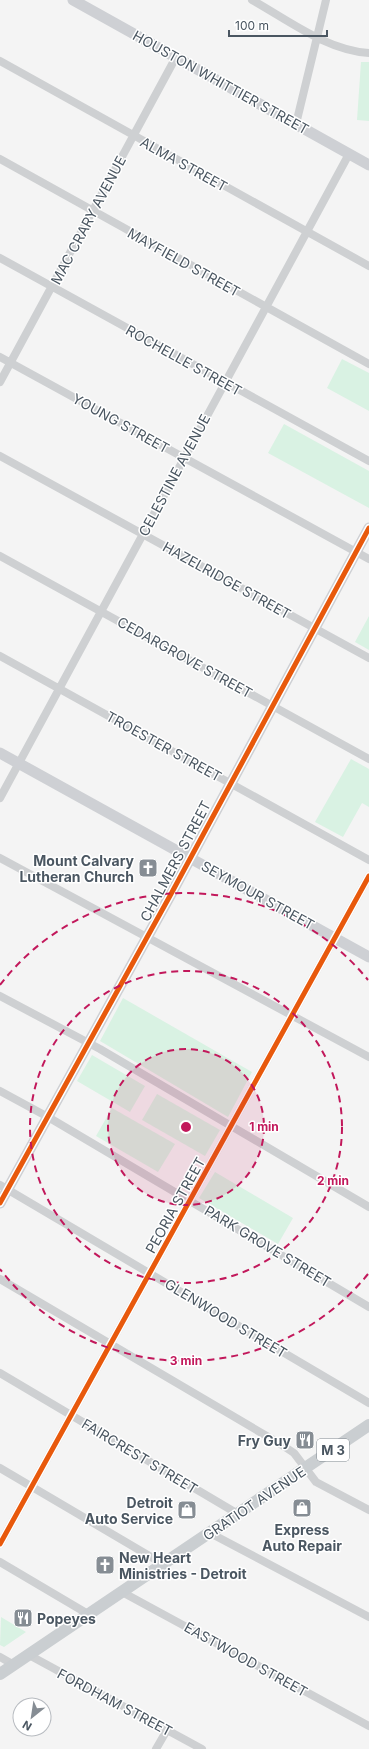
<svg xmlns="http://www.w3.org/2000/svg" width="369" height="1749" viewBox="0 0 369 1749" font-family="Inter,sans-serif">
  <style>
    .green { fill: #d9f2e3 }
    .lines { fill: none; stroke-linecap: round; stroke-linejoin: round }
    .street { stroke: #ced0d2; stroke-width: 8 }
    .secondary { stroke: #ced0d4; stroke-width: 11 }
    .primary { stroke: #caced1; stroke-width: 12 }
    .cycleway-casing { stroke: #fff; stroke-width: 8 }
    .cycleway { stroke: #e8590c; stroke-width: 5 }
    .ring { fill: none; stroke: #c2185b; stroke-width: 2; stroke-dasharray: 7 5 }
    .labels { text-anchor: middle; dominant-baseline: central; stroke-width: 3; stroke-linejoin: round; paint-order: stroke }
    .shield { fill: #fff; stroke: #808990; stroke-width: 1 }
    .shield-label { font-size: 13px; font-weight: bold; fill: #4a5661 }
    .street-label { font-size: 14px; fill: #4a5661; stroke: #fff }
    .poi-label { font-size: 14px; font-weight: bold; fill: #4a5661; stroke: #fff; text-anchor: end }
    .centre { fill: #c2185b; stroke: #fff; stroke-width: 2 }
    .ring-label { font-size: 12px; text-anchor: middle; font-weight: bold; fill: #c2185b; stroke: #fff; stroke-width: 3; stroke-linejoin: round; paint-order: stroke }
  </style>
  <rect width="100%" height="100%" fill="#f4f4f4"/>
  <path class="green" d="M361 62H369V121L357 120Z
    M342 359 369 373V411L327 388Z
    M284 424 369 471V508L268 453Z
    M369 616V650L355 642Z
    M351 759 369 769V807L362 803 343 837 315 822Z
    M123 998 252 1072 228 1117 100 1041Z
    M92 1055 145 1086 130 1112 77 1081Z
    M157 1094 220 1130 205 1156 142 1120Z
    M112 1108 175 1144 158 1172 96 1136Z
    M215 1172 293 1218 278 1244 199 1198Z
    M1 1617 26 1632 4 1647 0 1645Z"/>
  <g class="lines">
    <path class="street" d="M252 0C288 20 326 50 369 53
      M0 61 369 266
      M296 124 326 0
      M0 159 369 364
      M0 258 369 461
      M0 357 369 559
      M0 382 176 57
      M0 456 369 658
      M0 556 369 759
      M0 656 369 860
      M0 798 349 154
      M0 858 369 1057
      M0 996 100 1049 369 1207
      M0 1091 48 1117 369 1307
      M0 1185 369 1403
      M0 1279 282 1445 294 1453 316 1482 369 1510
      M0 1373 238 1514
      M0 1468 163 1564
      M210 1533 369 1617
      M0 1544 369 876
      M0 1562 88 1614
      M122 1592 369 1726
      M29 1655 202 1749
      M0 1657 14 1665
      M156 1749 167 1730"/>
    <path class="secondary" d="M73 0 369 165
      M0 753 369 957
      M0 1203 171 894 369 528"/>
    <path class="primary" d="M0 1674 369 1425"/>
    <g class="cycleway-casing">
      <path id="cycleway" d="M0 1203 171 894 369 528
        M0 1544 369 876"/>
    </g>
    <use href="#cycleway" class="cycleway"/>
  </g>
  <circle cx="186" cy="1127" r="78" fill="#c2185b" fill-opacity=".12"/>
  <g class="ring">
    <circle cx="186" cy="1127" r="78"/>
    <circle cx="186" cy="1127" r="156"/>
    <path d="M368 1274A234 234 0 0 1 0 1269M0 985A234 234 0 0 1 368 980"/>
  </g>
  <defs>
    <g id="church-square" transform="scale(1)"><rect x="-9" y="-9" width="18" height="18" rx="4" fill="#868d94" stroke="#fff"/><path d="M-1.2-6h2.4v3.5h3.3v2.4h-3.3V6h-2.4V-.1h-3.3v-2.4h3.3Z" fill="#fff"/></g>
    <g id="restaurant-square" transform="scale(1)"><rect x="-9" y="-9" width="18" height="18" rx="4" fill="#868d94" stroke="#fff"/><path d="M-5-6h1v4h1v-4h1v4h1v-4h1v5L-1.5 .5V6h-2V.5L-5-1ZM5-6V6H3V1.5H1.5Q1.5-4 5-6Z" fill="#fff"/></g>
    <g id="shop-square" transform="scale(1)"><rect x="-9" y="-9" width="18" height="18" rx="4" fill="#868d94" stroke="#fff"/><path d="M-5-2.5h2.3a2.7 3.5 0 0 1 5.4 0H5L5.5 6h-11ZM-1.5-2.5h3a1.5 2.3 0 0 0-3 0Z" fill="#fff"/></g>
  </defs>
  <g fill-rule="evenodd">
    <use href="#church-square" x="148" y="868"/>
    <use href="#restaurant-square" x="305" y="1440"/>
    <use href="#shop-square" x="302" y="1508"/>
    <use href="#shop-square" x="187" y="1510"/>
    <use href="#church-square" x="105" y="1565"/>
    <use href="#restaurant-square" x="23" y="1618"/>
  </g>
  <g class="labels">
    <rect class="shield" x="317" y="1439" width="32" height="22" rx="3"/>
    <g class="shield-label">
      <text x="333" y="1450">M 3</text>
    </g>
    <g class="street-label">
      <text transform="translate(221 82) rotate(29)">HOUSTON WHITTIER STREET</text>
      <text transform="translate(184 164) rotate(29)">ALMA STREET</text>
      <text transform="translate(88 220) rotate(-62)">MAC CRARY AVENUE</text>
      <text transform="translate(184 262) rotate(29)">MAYFIELD STREET</text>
      <text transform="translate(184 360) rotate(29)">ROCHELLE STREET</text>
      <text transform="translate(121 423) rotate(29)">YOUNG STREET</text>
      <text transform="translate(174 475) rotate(-62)">CELESTINE AVENUE</text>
      <text transform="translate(227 580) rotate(29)">HAZELRIDGE STREET</text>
      <text transform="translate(185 657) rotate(29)">CEDARGROVE STREET</text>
      <text transform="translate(164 746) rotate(29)">TROESTER STREET</text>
      <text transform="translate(175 861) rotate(-62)">CHALMERS STREET</text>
      <text transform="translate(258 895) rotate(29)">SEYMOUR STREET</text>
      <text transform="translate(175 1205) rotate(-61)">PEORIA STREET</text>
      <text transform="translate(268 1246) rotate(31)">PARK GROVE STREET</text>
      <text transform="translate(226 1318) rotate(31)">GLENWOOD STREET</text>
      <text transform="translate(140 1456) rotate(31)">FAIRCREST STREET</text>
      <text transform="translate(254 1503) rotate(-34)">GRATIOT AVENUE</text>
      <text transform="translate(246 1659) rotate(29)">EASTWOOD STREET</text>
      <text transform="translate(115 1702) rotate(28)">FORDHAM STREET</text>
    </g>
    <g class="poi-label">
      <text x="134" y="860">Mount Calvary<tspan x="134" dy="16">Lutheran Church</tspan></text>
      <text x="291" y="1440">Fry Guy</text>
      <text x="173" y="1502">Detroit<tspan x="173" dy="16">Auto Service</tspan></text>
      <text x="302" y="1529" text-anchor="middle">Express<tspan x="302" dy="16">Auto Repair</tspan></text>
      <text x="119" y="1557" text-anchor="start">New Heart<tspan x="119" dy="16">Ministries - Detroit</tspan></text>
      <text x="37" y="1618" text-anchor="start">Popeyes</text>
    </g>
  </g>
  <circle cx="186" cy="1127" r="6" class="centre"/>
  <g class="ring-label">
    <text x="264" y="1131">1 min</text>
    <text x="333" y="1185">2 min</text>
    <text x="186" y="1365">3 min</text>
  </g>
  <g transform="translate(32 1717) rotate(210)"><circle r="19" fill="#ffffff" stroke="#b7bbc0"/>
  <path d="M0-3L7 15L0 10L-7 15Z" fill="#868d94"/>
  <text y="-6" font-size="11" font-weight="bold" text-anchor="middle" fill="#4a5661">N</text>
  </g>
  <path d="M229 30v6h98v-6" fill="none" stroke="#4a5661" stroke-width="2"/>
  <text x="235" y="30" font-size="12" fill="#4a5661" stroke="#ffffff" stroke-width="3" paint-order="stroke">100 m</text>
</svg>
